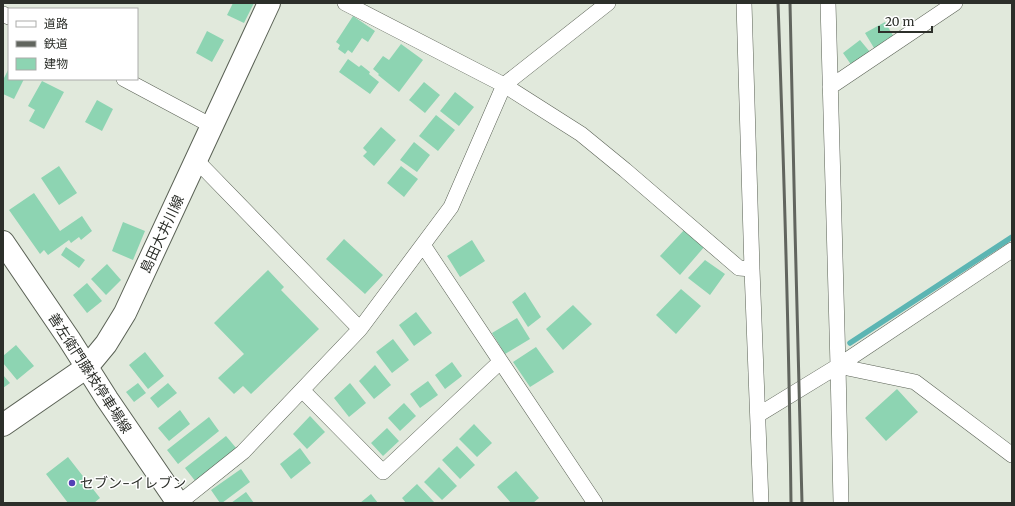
<svg xmlns="http://www.w3.org/2000/svg" width="1015" height="506" viewBox="0 0 1015 506" font-family="Merriweather,'Noto Sans JP',serif">
  <style>
    .lines { fill: none; stroke-linecap: round; stroke-linejoin: round }
    .stream { stroke: #5cb5b3; stroke-width: 5.5 }
    .building { fill: #8dd4b2 }
    .minor-casing { stroke: #5a6155; stroke-width: 16 }
    .secondary-casing { stroke: #5a6155; stroke-width: 24 }
    .minor { stroke: #fff; stroke-width: 15 }
    .secondary { stroke: #fff; stroke-width: 22 }
    .rail { stroke: #61655e; stroke-width: 3 }
    .poi-dot { fill: #543fb6; stroke: #fff; stroke-width: 1.5 }
    .labels { text-anchor: middle; dominant-baseline: central; stroke-width: 3; stroke-linejoin: round; paint-order: stroke }
    .street-label { font-size: 14px; fill: #2c2f2a; stroke: #fff }
    .poi-label { font-size: 14px; fill: #2c2f2a; stroke: #fff; text-anchor: start }
  </style>
  <rect width="100%" height="100%" fill="#e1e9dc"/>
  <g class="lines">
    <path class="stream" d="M850 343 1012 237"/>
  </g>
  <path class="building" d="M233 3H254L244 23 227 15Z
    M353 16 375 31 368 42 362 38 352 53 348 50 345 54 338 49 340 45 336 42Z
    M885 22 894 37 874 48 865 33Z
    M207 31 224 40 212 62 196 53Z
    M860 40 870 52 852 66 843 53Z
    M401 44 423 60 399 92 378 75 379 74 373 69 383 56 389 60Z
    M348 59 359 67 361 65 370 72 369 74 379 82 370 94 339 72Z
    M9 68V79H24L14 99 3 94V80Z
    M42 81 64 92 44 129 29 121 35 110 28 106Z
    M424 82 440 95 425 113 409 100Z
    M455 92 474 107 459 126 440 111Z
    M97 100 113 109 102 131 85 122Z
    M436 115 455 130 438 151 419 136Z
    M381 127 396 140 374 166 363 156 367 152 363 148Z
    M414 142 430 155 417 172 400 160Z
    M59 166 77 193 59 205 41 178Z
    M401 166 418 179 404 197 387 183Z
    M34 193 60 231 82 216 92 231 81 240 79 237 71 243 69 240 48 255 44 250 40 254 9 210Z
    M123 222 145 231 133 260 112 251Z
    M685 229 705 246 680 275 660 256Z
    M344 239 383 275 365 294 326 259Z
    M472 240 485 261 460 277 447 256Z
    M66 247 85 260 79 268 61 255Z
    M705 260 725 274 710 295 688 278Z
    M107 264 121 280 106 295 91 279Z
    M268 270 284 287 281 290 319 329 251 394 243 386 234 394 218 378 244 354 214 323Z
    M87 283 102 301 87 313 73 295Z
    M681 289 701 306 676 334 656 315Z
    M525 292 541 317 528 327 512 302Z
    M573 305 592 324 563 350 546 329Z
    M416 312 432 333 414 346 399 325Z
    M517 318 530 339 505 354 492 333Z
    M393 339 409 360 392 373 376 352Z
    M16 345 34 366 17 380 3 363V356Z
    M536 347 554 372 530 387 513 362Z
    M145 352 164 376 148 389 129 365Z
    M452 362 462 376 445 389 435 375Z
    M375 365 391 385 374 399 359 381Z
    M3 375 10 383 3 388Z
    M428 381 438 395 420 408 410 394Z
    M138 383 146 393 134 402 126 392Z
    M168 383 177 393 158 408 150 398Z
    M350 383 366 403 349 417 334 398Z
    M897 389 918 412 886 441 865 418Z
    M404 403 416 416 400 431 388 418Z
    M180 410 190 424 169 441 158 428Z
    M310 416 325 432 307 449 293 434Z
    M209 417 219 431 178 464 167 450Z
    M474 424 492 443 477 457 459 439Z
    M387 428 399 441 383 456 371 443Z
    M226 436 237 449 196 482 185 468Z
    M457 446 475 465 460 479 442 460Z
    M300 448 311 463 291 479 280 464Z
    M68 457 100 498 94 503H68L46 474Z
    M439 467 457 486 442 500 424 482Z
    M241 469 250 482 222 503H220L211 490Z
    M516 471 539 498 533 503H511L497 487Z
    M417 484 435 503H406L402 498Z
    M246 492 254 503H231Z
    M371 494 378 503H360Z"/>
  <g class="lines">
    <g class="minor-casing">
      <path id="minor" d="M345 3 504 85 581 134 625 170 739 268 752 269
        M744 3 752 269 761 503
        M828 3 838 366 841 503
        M3 14 9 17
        M124 79 212 126
        M830 87 955 3
        M196 160 360 329
        M423 245 595 503
        M838 366 915 382 1012 455
        M302 390 383 472 500 362
        M758 415 838 366 1012 250
        M179 503 243 452 360 329 451 207 504 85 608 3"/>
    </g>
    <g class="secondary-casing">
      <path id="secondary" d="M3 242 69 339 107 399 178 503
        M3 425 87 367 106 344 125 313 269 3"/>
    </g>
    <use href="#minor" class="minor"/>
    <use href="#secondary" class="secondary"/>
    <path class="rail" d="M778 3C784 170 789 336 791 503
      M790 3 795 229 802 503"/>
  </g>
  <circle class="poi-dot" cx="72" cy="483" r="4"/>
  <g class="labels">
    <g class="street-label">
      <text transform="translate(162 234) rotate(-65)">島田大井川線</text>
      <text transform="translate(90 373) rotate(57)">善左衛門藤枝停車場線</text>
    </g>
    <g class="poi-label">
      <text x="80" y="483">セブン-イレブン</text>
    </g>
  </g>
  <rect width="1015" height="506" fill="none" stroke="#2c2f2a" stroke-width="8"/>
  <rect x="8" y="8" width="130" height="72" fill="#ffffff" stroke="#abacaa"/>
  <rect x="16" y="21" width="20" height="6" fill="#ffffff" stroke="#abacaa"/>
  <text x="44" y="28" font-size="12" fill="#2c2f2a">道路</text>
  <rect x="16" y="41" width="20" height="6" fill="#61655e" stroke="#abacaa"/>
  <text x="44" y="48" font-size="12" fill="#2c2f2a">鉄道</text>
  <rect x="16" y="58" width="20" height="12" fill="#8dd4b2" stroke="#abacaa"/>
  <text x="44" y="68" font-size="12" fill="#2c2f2a">建物</text>
  <path d="M879 26v6h53v-6" fill="none" stroke="#2c2f2a" stroke-width="2"/>
  <text x="885" y="26" font-size="12" fill="#2c2f2a" stroke="#ffffff" stroke-width="3" paint-order="stroke">20 m</text>
</svg>
